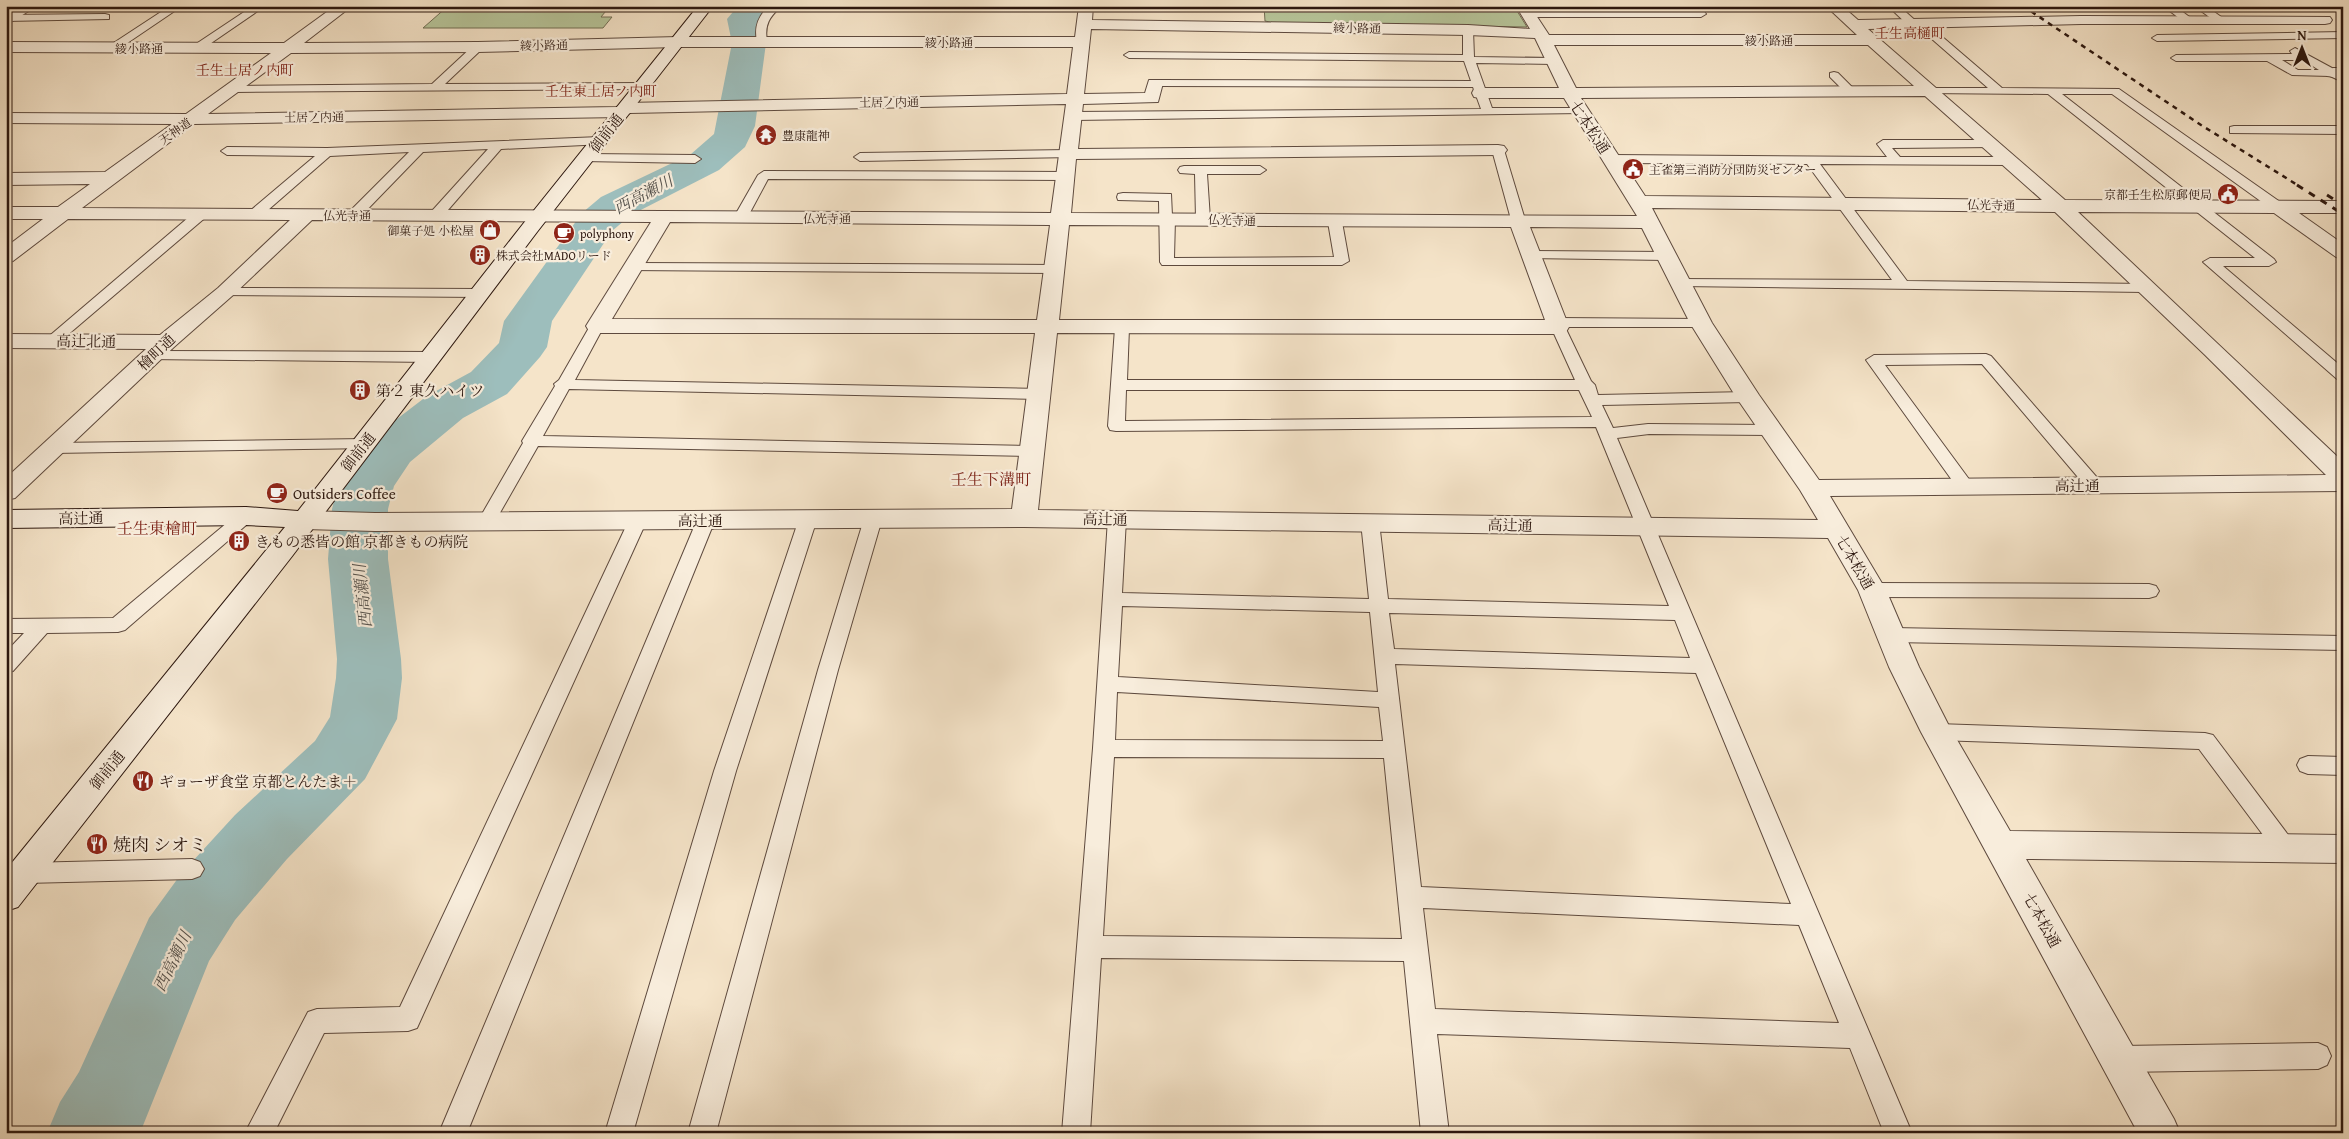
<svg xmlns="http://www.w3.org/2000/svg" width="2349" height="1139" viewBox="0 0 2349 1139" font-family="'Gentium Book Plus','Noto Serif JP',serif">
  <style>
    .green { fill: #b7c59a; stroke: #726e54 }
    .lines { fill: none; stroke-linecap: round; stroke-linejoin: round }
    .river { fill: #9dbebc; fill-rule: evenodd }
    .lane-casing { stroke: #5e4a3e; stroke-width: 2 }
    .street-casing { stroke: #5e4a3e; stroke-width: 2 }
    .secondary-casing { stroke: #2c170f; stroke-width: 2 }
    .lane { fill: #f8eddc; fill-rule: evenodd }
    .street { fill: #f8eddc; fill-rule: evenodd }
    .secondary { fill: #f8eddc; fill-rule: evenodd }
    .rail-far1 { stroke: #2c170f; stroke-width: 2.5; stroke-dasharray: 5 5; stroke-linecap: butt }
    .rail { stroke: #2c170f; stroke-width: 3; stroke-dasharray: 7 7; stroke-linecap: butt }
    .labels { text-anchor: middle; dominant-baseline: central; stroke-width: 4.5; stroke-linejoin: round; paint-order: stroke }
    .far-street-label { font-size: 12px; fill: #2c170f; stroke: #f8eddc }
    .far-poi-label { font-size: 12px; fill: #2c170f; stroke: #f8eddc; text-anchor: start }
    .far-neighbourhood-label { font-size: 14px; fill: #7a1f14; stroke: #f8eddc }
    .street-label { font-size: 15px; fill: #2c170f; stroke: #f8eddc }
    .poi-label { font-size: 15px; fill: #2c170f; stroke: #f8eddc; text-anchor: start }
    .water-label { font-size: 16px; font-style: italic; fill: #54514c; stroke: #f8eddc }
    .neighbourhood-label { font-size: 16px; fill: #7a1f14; stroke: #f8eddc }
    .near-poi-label { font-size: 18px; fill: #2c170f; stroke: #f8eddc; text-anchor: start }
  </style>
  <rect width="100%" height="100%" fill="#f5e4c9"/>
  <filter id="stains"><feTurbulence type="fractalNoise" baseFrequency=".004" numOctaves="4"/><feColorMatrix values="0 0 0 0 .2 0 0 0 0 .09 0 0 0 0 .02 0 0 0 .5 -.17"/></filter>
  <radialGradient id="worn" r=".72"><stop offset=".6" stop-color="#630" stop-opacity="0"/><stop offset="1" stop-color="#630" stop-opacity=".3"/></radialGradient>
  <path class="green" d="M448 6H610L601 17H612L603 28H423Z
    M1264 6H1514L1527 27 1275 23 1265 21Z"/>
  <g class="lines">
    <path class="river" d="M738 6H778L773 13 760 21 766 43 755 126 745 147 719 170 631 215 612 231 552 321 547 347 540 357 507 394 463 418 410 462 394 486 388 509V559L401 659 402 678 397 719 365 779 287 859 235 920 209 961 140 1133H47L60 1102 79 1072 149 918 181 874 235 815 315 741 330 717 336 678 337 659 328 559 332 509 338 485 372 438 427 396 471 372 499 343 504 321 582 213 601 197 691 154 714 134 732 43 727 19Z"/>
    <g class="lane-casing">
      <path id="lane" d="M170 6H182L117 50H109V46Z
        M253 6H265L201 50H193V46Z
        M769 6H781C770 17 764 24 767 41L762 44 757 41C754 27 758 16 769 6Z
        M1689 6H1700L1706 14 1701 17H1528L1523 14 1528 11H1693Z
        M1888 6H1899L1917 22H1925L2002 88 2119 89 2283 204 2285 207 2283 210H2273L2112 94H2062L2274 259 2276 262 2269 266H2223L2343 368V381L2337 379 2203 262 2210 258H2255L2048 94 1926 93 1924 91 1930 88H1988L1917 26H1909Z
        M2163 6H2175L2192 19 2183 21Z
        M2194 6H2206L2224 19 2215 21Z
        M105 14 109 15V19L6 21V15Z
        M1468 27 1473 30 1474 57 1554 58 1559 61 1554 64 1476 63 1492 108H1579L1585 111 1583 113 1074 120 1068 116 1074 112 1481 109 1473 87 1155 86 1149 83 1155 80 1471 81 1464 61 1129 58 1124 55 1129 52 1463 55V30Z
        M2343 32V38L2157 41 2152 38 2157 35Z
        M478 44 483 47 482 49 445 84 642 83 648 86 642 89 234 92 228 89 234 86 432 84 474 45Z
        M2295 48 2343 74V82L2330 76 2292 75 2267 61H2176L2171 58 2176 55 2292 54 2290 51ZM2282 60H2303L2319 70H2298Z
        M1834 72 1838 73 1855 90V94H1847L1830 77V73Z
        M2234 126H2343V134L2230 133V127Z
        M600 137 606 141 604 144 501 149 441 218H431L429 215 431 212 488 149 423 152 359 218H349L347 215 349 212 409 152 330 156 260 217H250L248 214 250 211 315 156 227 155 221 151 227 147 327 148Z
        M1883 140H1990L1994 141 1996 144 1994 147 1892 148 1900 157H2009L2015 161 2009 165 1820 164 1907 281 2145 284 2152 288 2145 292 1680 286 1673 282 1675 279 1892 280 1807 164 1612 163 1606 159 1612 155 1887 157 1877 144Z
        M1498 146 1504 150 1526 223 1524 226 1519 227 1512 223 1492 150Z
        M1069 150 1073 151 1075 154 1073 157 860 161 854 157 860 153Z
        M587 154 695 155 701 159 695 163 583 161 581 158 583 155Z
        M1184 166H1260L1266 170 1260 174H1207L1210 219 1203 223 1196 219 1195 174 1180 173 1178 170 1180 167Z
        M764 171 1067 172 1073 176 1067 180 768 179 746 220H736L734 217 758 175Z
        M1123 193 1171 194 1172 216 1175 219 1174 258 1334 257 1328 222 1335 218 1342 222 1349 261 1342 265H1162L1160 262 1159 201 1118 200 1117 197 1118 194Z
        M201 210 206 211 208 214 206 217 57 344H47L44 341 47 338 196 211Z
        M1533 251 1666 252 1673 256 1666 260 1528 258 1526 255 1528 252Z
        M633 263 1055 265 1062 269 1055 273 628 270 626 267Z
        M225 288 481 289 488 293 481 297 220 295 218 292 220 289Z
        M1557 318 1701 319 1708 323 1701 327H1565L1591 381 1595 385 1598 395 1748 392 1756 397 1748 402 1602 405 1613 428 1648 424 1770 425 1776 426 1778 430 1776 434 1770 435 1649 434 1617 438 1912 1133H1884L1850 1048 1437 1034 1449 1133H1421L1404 961 1101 958 1090 1133H1062L1093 748 1108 519 1111 515H1123L1126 519 1122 593 1369 599 1361 522 1364 518H1376L1379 522 1388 599 1669 606 1596 427 1116 431 1110 430 1108 426 1115 328 1122 324 1129 328 1127 380H1575L1551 327 1550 322ZM1126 390H1579L1592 417 1125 421ZM1122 606 1370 612 1378 692 1118 677ZM1389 613 1675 620 1690 658 1394 649ZM1395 664 1696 673 1791 904 1421 887ZM1117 692 1379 707 1383 741 1115 740ZM1114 757 1384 758 1402 939 1103 936ZM1423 908 1799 925 1839 1023 1435 1009Z
        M597 322 604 326 575 380 1040 389 1048 394 1040 399 569 389 543 436 1033 446 1039 447 1041 451 1039 455 1033 456 538 446 493 525H481L478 521 523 443 522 441 555 386 554 384 559 380 590 326Z
        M153 351 432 352 440 357 432 362 148 359 145 356Z
        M1986 354 1991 356 2100 481 2103 485 2100 489H2088L1982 364 1885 365 1974 486 1971 490H1959L1866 360 1874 355Z
        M365 439 371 440 373 444 371 448 53 453 47 452 45 448 47 444 53 443Z
        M246 510 252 512 255 516 252 520 125 630 118 632 47 633 13 671 6 673V652L24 633H6V619L113 618 240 512Z
        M808 513 814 515 817 519 736 771 633 1133H605L714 771 799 519 802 515Z
        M873 513 879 515 882 519 838 670 716 1133H688L818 670 864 519 867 515Z
        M638 514 644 516 647 520 417 1028 408 1031 324 1033 274 1133H245L308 1012 317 1009 400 1007 629 520 632 516Z
        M706 514 712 516 715 520 467 1133H439L697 520 700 516Z
        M1872 583 2149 584 2156 586 2159 591 2156 596 2149 598 1872 597 1865 595 1862 590 1865 585Z
        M1892 628 2343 636V650L1892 642 1885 640 1882 635 1885 630Z
        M1937 724 2205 733 2213 735 2298 848 2294 855 2286 858 2278 855 2199 749 1937 740 1929 738 1926 732 1929 726Z
        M2308 756 2343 757V775L2308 774 2300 771 2297 765 2300 759Z
        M192 859 200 862 204 869 200 876 192 879 25 883 17 880 13 873 17 866 25 863Z
        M2318 1043 2327 1047 2331 1056 2327 1065 2318 1069 2121 1072 2112 1068 2108 1059 2112 1050 2121 1046Z"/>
    </g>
    <g class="street-casing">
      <path id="street" d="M19 6H37L6 25V14Z
        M335 6H352L304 43 478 42 678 37H1075L1079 6H1093L1092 20 1468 25 1530 29 1516 6H1530L1549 35H1857L1826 6H1842L1858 20 2081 16 2330 17 2332 20 2330 23 2325 24H2081L1868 29 2065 200 2343 201V213H2299L2343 244V259L2336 257 2274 213 2078 212 2343 462V491L1830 496 1886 590 1919 667 1949 726 2010 831 2343 835V863L2026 859 2174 1119 2180 1133H2138L1921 732 1889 667 1858 590 1828 538 1024 527 375 531 305 529 296 526 292 520 296 514 305 511 375 513 1012 509 1035 333H597L589 331 586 326 651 222 312 220 232 296 174 347 15 498 6 500V478L146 349 6 348V334L160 335 218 288 290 220 68 219 13 261 6 263V247L43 219H6V207H58L90 184 6 185V173L105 172 172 124 6 123V113L186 114 271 53 6 52V42L284 43ZM1091 29 1468 35 1535 38 1559 88H1480L1474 89 1472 93 1474 97 1480 98H1564L1637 216 1071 213 1076 159 1498 155 1504 154 1507 150 1504 146 1498 145 1078 149 1083 104 1158 102 1163 83 1161 80H1149L1145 93 1084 94ZM1554 45H1868L1914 86 1576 88ZM678 47H1073L1067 94 625 103 617 107 208 114 291 53 478 52ZM1925 96 2042 200 1645 196 1581 98ZM1066 104 1051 213 82 208 194 124 622 117 630 113ZM1652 208 2055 212 2204 354 2326 475 1819 480 1759 395 1712 323ZM670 222 1050 225 1037 320 612 319ZM1069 225 1511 227 1545 320H1059ZM1530 227 1642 228 1690 323 1736 397 1800 490 1818 520 1038 510 1057 333 1558 334 1566 332 1569 327Z
        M2333 68H2343V78L2327 76 2325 73Z"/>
    </g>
    <g class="secondary-casing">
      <path id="secondary" d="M698 6H713L537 232 293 555 18 907 6 911V870L285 527 246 525 6 528V510L246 507 298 511 523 224Z"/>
    </g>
    <use href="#lane" class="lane"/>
    <use href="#street" class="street"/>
    <use href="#secondary" class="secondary"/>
    <path class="rail-far1" d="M2023 6 2201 125 2299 186"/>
    <path class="rail" d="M2297 185 2343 214
      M2327 195 2343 205"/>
  </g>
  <defs>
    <g id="temple-disc" transform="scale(1.125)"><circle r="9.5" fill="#8f2418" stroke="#f8eddc"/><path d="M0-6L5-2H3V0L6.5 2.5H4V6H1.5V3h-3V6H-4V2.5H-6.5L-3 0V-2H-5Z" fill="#fff"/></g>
    <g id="civic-disc" transform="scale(1.125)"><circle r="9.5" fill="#8f2418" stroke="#f8eddc"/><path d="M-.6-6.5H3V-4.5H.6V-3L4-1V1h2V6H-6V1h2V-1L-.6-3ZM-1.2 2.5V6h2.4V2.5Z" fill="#fff"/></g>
    <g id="shop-disc" transform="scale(1.125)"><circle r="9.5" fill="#8f2418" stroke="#f8eddc"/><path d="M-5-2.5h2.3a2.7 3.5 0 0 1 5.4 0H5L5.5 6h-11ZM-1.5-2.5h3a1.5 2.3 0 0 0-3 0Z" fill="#fff"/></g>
    <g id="cafe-disc" transform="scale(1.125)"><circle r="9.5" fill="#8f2418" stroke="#f8eddc"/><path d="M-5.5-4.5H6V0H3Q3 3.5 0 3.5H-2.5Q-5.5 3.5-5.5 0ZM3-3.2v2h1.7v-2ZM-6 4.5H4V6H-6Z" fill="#fff"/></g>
    <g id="building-disc" transform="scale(1.125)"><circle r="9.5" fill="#8f2418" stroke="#f8eddc"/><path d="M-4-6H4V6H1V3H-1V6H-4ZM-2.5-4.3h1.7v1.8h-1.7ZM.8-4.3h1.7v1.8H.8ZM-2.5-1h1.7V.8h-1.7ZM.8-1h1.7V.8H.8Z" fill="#fff"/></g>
    <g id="restaurant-disc" transform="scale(1.125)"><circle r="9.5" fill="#8f2418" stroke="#f8eddc"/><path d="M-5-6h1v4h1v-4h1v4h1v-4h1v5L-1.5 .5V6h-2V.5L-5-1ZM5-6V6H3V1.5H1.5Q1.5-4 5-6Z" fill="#fff"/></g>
  </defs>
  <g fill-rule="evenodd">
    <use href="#temple-disc" x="766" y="135"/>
    <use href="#civic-disc" x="1633" y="169"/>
    <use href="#civic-disc" x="2228" y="194"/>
    <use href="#shop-disc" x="490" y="230"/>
    <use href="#cafe-disc" x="564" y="233"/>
    <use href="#building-disc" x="480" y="255"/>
    <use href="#building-disc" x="360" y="390"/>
    <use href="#cafe-disc" x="277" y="493"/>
    <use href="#building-disc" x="239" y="541"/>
    <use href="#restaurant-disc" x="143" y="781"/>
    <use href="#restaurant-disc" x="97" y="844"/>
  </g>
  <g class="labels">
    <g class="far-street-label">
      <text transform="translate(1357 28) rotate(1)">綾小路通</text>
      <text x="1769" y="40">綾小路通</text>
      <text x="949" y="42">綾小路通</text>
      <text transform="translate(544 45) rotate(-1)">綾小路通</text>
      <text x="139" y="48">綾小路通</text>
      <text transform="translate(889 102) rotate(-1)">土居ノ内通</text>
      <text transform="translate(314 117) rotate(-1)">土居ノ内通</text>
      <text transform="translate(175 131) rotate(-35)">天神道</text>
      <text transform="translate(1991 205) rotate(1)">仏光寺通</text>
      <text x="347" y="215">仏光寺通</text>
      <text x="827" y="218">仏光寺通</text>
      <text transform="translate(1232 220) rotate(2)">仏光寺通</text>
    </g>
    <g class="far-poi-label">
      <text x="782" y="135">豊康龍神</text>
      <text x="1649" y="169">主雀第三消防分団防災センター</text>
      <text x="2212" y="194" text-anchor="end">京都壬生松原郵便局</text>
      <text x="474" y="230" text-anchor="end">御菓子処 小松屋</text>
      <text x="580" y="233">polyphony</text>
      <text x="496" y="255">株式会社MADOリード</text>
    </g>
    <g class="far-neighbourhood-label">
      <text x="1910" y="33">壬生高樋町</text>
      <text x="245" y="70">壬生土居ノ内町</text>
      <text x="601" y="91">壬生東土居ノ内町</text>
    </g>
    <g class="street-label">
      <text transform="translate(1590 127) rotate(57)">七本松通</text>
      <text transform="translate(606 133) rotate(-52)">御前通</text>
      <text transform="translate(86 341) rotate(1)">高辻北通</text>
      <text transform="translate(156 352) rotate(-44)">檜町通</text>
      <text transform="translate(358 452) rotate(-52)">御前通</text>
      <text x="2077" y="485">高辻通</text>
      <text transform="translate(81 518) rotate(-1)">高辻通</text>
      <text transform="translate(1105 519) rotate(1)">高辻通</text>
      <text x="700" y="520">高辻通</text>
      <text transform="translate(1510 525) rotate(1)">高辻通</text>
      <text transform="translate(1855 562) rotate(60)">七本松通</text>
      <text transform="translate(107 770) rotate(-51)">御前通</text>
      <text transform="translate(2042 920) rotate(61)">七本松通</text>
    </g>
    <g class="poi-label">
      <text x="376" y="390">第２ 東久ハイツ</text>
      <text x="293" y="493">Outsiders Coffee</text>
      <text x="255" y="541">きもの悉皆の館 京都きもの病院</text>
      <text x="159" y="781">ギョーザ食堂 京都とんたま＋</text>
    </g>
    <g class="water-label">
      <text transform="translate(643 194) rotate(-28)">西高瀬川</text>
      <text transform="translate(362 596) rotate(-96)">西高瀬川</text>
      <text transform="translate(172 961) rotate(-64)">西高瀬川</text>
    </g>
    <g class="neighbourhood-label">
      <text x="991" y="479">壬生下溝町</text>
      <text x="157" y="528">壬生東檜町</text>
    </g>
    <g class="near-poi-label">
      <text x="113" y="844">焼肉 シオミ</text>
    </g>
  </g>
  <rect width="2349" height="1139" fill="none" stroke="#f5e4c9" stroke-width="25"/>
  <rect x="8" y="8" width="2334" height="1124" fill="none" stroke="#2c170f" stroke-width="2.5"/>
  <rect x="12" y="12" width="2324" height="1114" fill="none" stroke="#2c170f"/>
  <g transform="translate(2302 48)" stroke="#f8eddc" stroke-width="4" paint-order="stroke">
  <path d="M0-4L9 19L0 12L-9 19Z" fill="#2c170f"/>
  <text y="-8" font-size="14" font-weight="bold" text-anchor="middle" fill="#2c170f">N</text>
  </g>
  <rect width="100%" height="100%" filter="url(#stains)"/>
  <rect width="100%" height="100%" fill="url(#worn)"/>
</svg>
